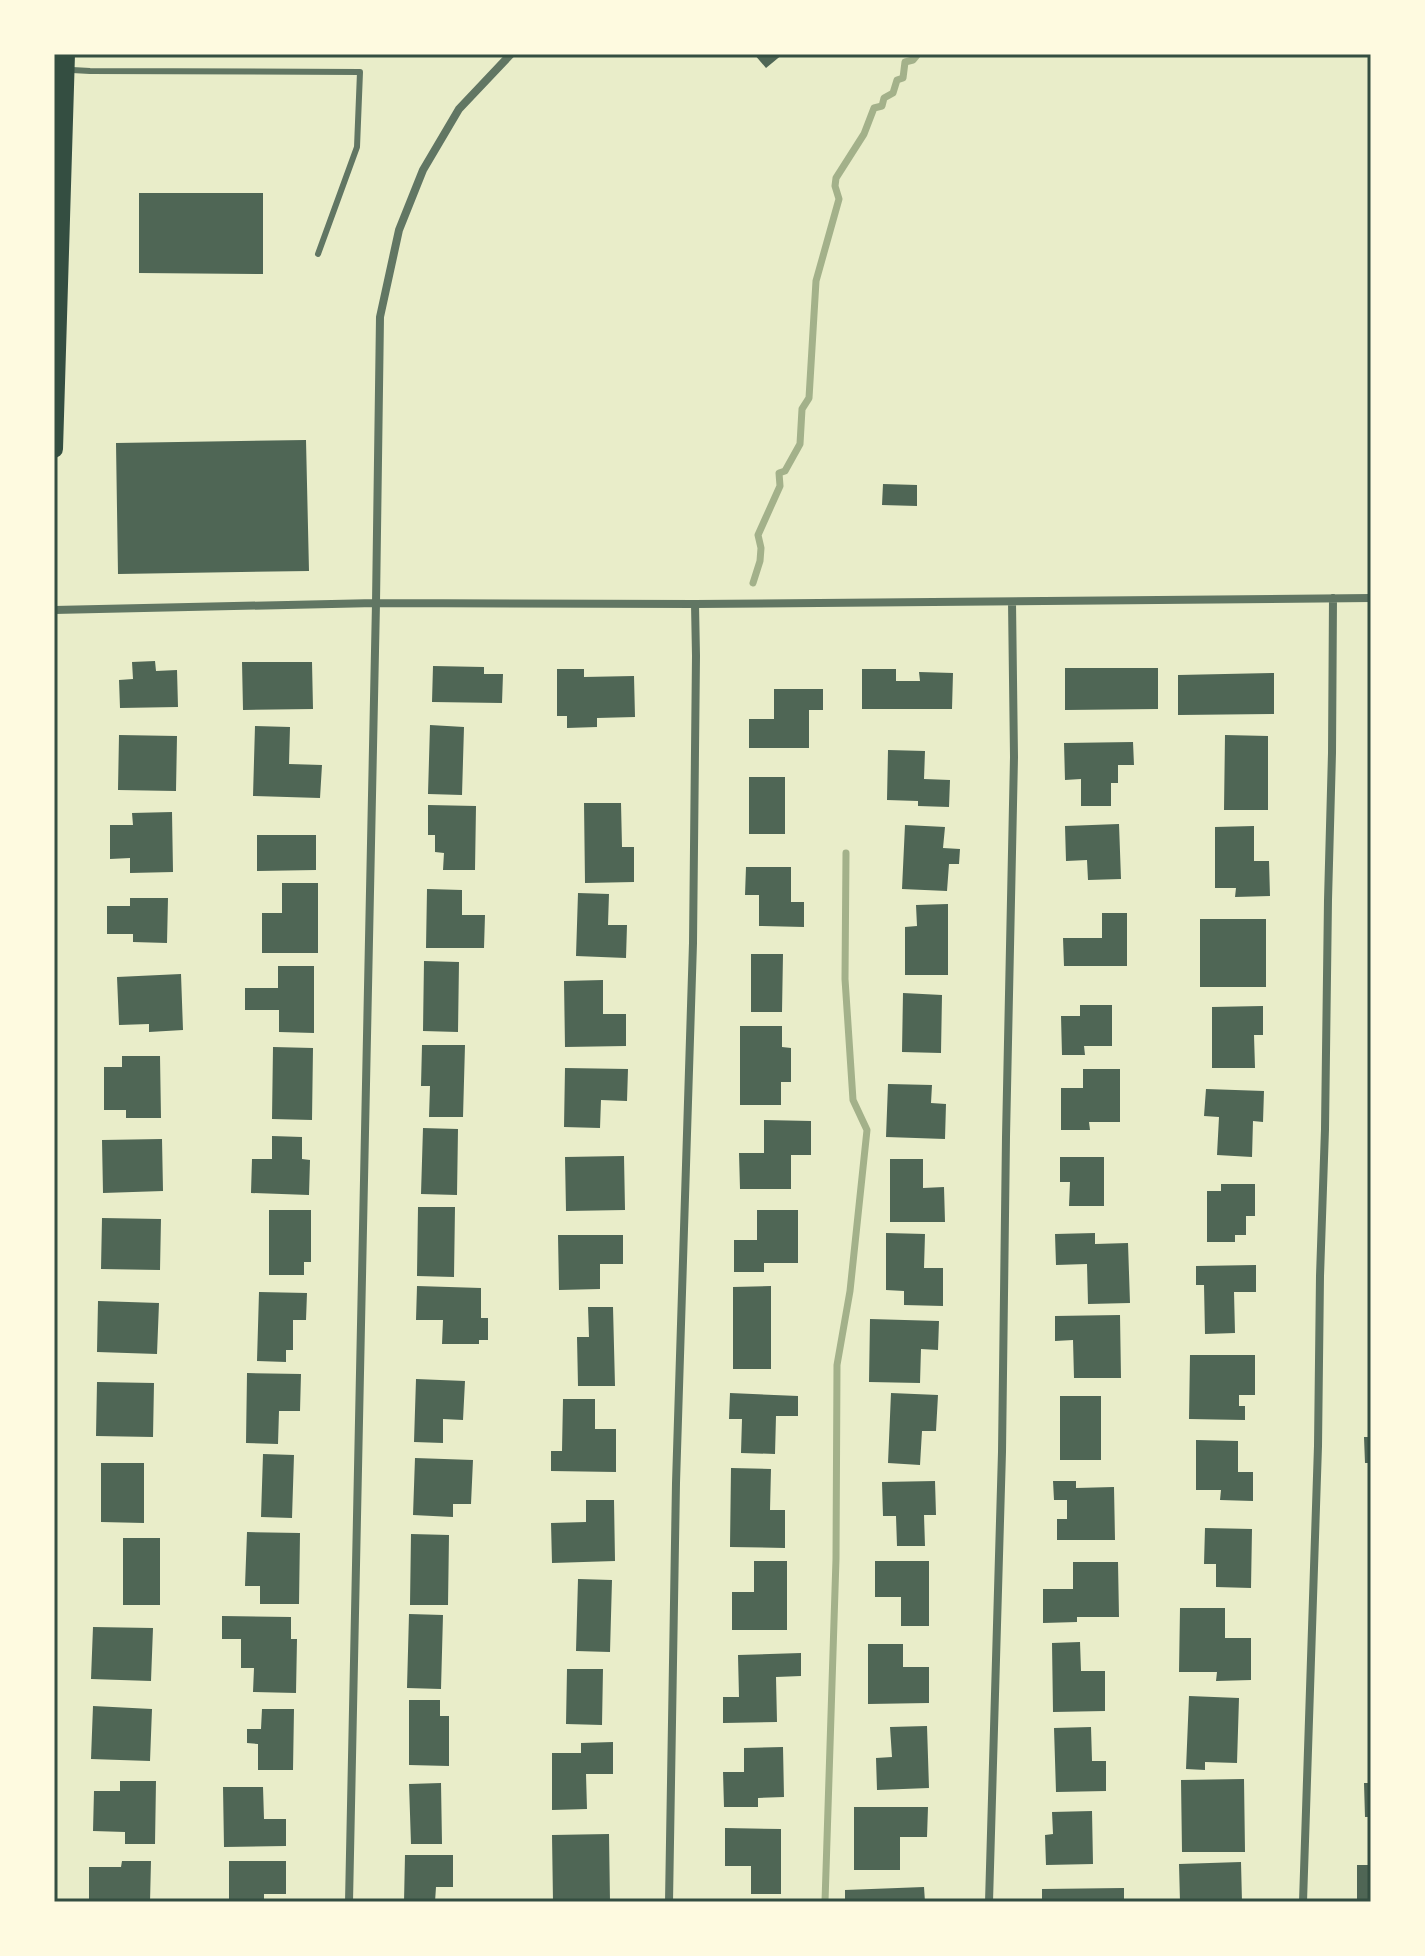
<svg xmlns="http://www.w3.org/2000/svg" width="1425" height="1956" viewBox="0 0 1425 1956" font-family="Arial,sans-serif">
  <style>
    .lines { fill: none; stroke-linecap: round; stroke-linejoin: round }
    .stream { stroke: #a3b18a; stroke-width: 7 }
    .building { fill: #4f6655 }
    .service { stroke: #617663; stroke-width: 6 }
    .minor { stroke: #617663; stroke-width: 8 }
    .primary { stroke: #344e41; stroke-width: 18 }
    .neatline { fill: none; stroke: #344e41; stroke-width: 3 }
  </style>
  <rect width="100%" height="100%" fill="#e9edc9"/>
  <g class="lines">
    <path class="stream" d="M753 583 760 561 761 548 758 535 780 486 779 473 785 471 800 444 802 409 809 398 816 281 839 199 835 186 836 178 864 134 874 108 882 106 884 98 893 93 897 80 903 78 905 62 913 60 918 54
      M825 1902 836 1559 837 1365 850 1291 867 1130 853 1100 845 979 846 853"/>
  </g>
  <path class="building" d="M754 54H783L766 68Z
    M139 193H263V274L139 273Z
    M306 440 309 571 118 574 116 443Z
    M883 484 917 485V506L882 505Z
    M155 661 156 671 177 670 178 707 120 708 119 680 133 679 132 662Z
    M242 662H312L313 709 243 710Z
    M433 666 484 667V674H503L502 703 432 702Z
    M1065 668H1158V709L1065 710Z
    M557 669H584V677L634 676 635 717 597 718V727L567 728V716H557Z
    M862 669H896V681H920L919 672 953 673 952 709H862Z
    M1274 673V714L1178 715V675Z
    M774 689H823V710H809V748H749V719H774Z
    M430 725 464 727 462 795 428 794Z
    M255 726 290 727 289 764 322 765 320 798 253 796Z
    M119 735 177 736 176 791 118 790Z
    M1225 735 1268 736V810H1224Z
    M1133 742 1134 765H1118V783H1111V806H1081V779L1065 780 1064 743Z
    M888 750 925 751 924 779 950 780 949 807 918 806V801L887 800Z
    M749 777H785V834H749Z
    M584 803H621L622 847H634V882L585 883Z
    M428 805 476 806 475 870H443L444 853 435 852V835H428Z
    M172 812 173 872 130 873V858L110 859V825H133L132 813Z
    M1119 824 1121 879 1088 880 1087 860 1066 861 1065 826Z
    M905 825 945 827 943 848 960 849 959 864H949L947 891 902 889Z
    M1254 826V861H1269L1270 896 1235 897 1236 888H1215V827Z
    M257 835H316V870L257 871Z
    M746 867H791V902H804V927L759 926V895H745Z
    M282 883H318V953H262V913H282Z
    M427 889 462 890V915H485L484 948H426Z
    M578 893 609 894 608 925H627L626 958 576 956Z
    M130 898H168L167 943 133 942V934H107V906H130Z
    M948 904V975H905V927L917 926 916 905Z
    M1102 913H1127V966H1064L1063 938H1102Z
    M1200 919H1266V987H1200Z
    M751 954H783L782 1012H751Z
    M424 961 459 962 458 1032 423 1031Z
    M278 966H314V1033L279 1032V1010H245V988H278Z
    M181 974 183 1030 149 1032V1024L119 1025 117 977Z
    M603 980V1014H626V1046L565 1047 564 981Z
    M903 993 942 995 941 1053 902 1052Z
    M1080 1005H1112V1046H1084L1085 1055H1062L1061 1016H1080Z
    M1263 1006V1035H1254L1255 1068H1212V1007Z
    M740 1026H782V1047L791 1048V1082H781V1105H740Z
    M422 1045H465L463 1117H429L430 1086H421Z
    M273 1047 313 1048 312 1120 272 1119Z
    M122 1056H160L161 1118H126V1110H104V1067H122Z
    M565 1068 628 1069 627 1101 601 1100 600 1128 564 1127Z
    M1083 1069H1120V1122H1089L1090 1130H1061V1088H1083Z
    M888 1084 932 1085 931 1103 946 1104 945 1139 886 1137Z
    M1206 1089 1264 1091 1263 1122 1253 1121 1252 1157 1217 1155 1219 1117 1204 1116Z
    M764 1120 811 1121V1155H791V1189H740L739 1153H764Z
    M423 1128 458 1129 457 1195 421 1194Z
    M272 1136 302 1137V1159L310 1160 309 1195 251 1193 252 1159H272Z
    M162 1139 163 1191 103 1193 102 1140Z
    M624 1156 625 1210 566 1211 565 1157Z
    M1060 1157H1104V1206H1069L1070 1182H1060Z
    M890 1159H923V1188L944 1187 945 1222H890Z
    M1221 1184H1255V1216H1246V1235H1235V1242H1207V1191H1221Z
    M418 1207H455L454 1277 417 1276Z
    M269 1210H311V1262H304V1275H269Z
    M757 1210H798V1263H764V1272H734V1240H757Z
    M102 1218 161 1219 160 1270 101 1269Z
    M886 1233 925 1234 924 1268H943V1306L904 1305V1291L886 1290Z
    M1095 1233V1244L1128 1243 1130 1303 1088 1304 1087 1264 1056 1265 1055 1234Z
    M558 1235H623V1264H600V1289L559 1290Z
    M1256 1265V1292H1234L1235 1333 1205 1334 1204 1285H1196V1266Z
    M417 1286 481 1288V1318H488V1340H479V1344H442L443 1320H416Z
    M771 1286V1369H733V1287Z
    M259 1292 307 1293 306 1320H293V1350H286V1362L257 1361Z
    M98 1301 159 1303 157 1354 97 1352Z
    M588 1307H613L615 1386H578L577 1337H589Z
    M1120 1315 1121 1378H1074L1073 1340 1055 1341V1316Z
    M870 1319 939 1321 938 1350 921 1349 920 1383 869 1382Z
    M1190 1355H1255V1395H1239V1406H1245V1420L1189 1419Z
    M247 1373 301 1374 300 1411H279L278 1444 246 1443Z
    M416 1379 465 1381 463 1420 443 1419V1443L414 1442Z
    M97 1382 154 1383 153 1437 96 1436Z
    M730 1393 798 1396V1416H776L775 1454 741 1453 742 1419H729Z
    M891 1393 938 1395 936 1431H922L920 1465 888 1463Z
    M1060 1396H1101V1460H1060Z
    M563 1399H595V1429H616V1472L551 1471V1451H562Z
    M1364 1437H1371V1463H1365Z
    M1196 1440 1238 1441V1472H1253V1501L1220 1500 1221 1490H1196Z
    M263 1454 294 1455 292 1518 261 1517Z
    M415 1458 473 1460 471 1504H453V1517L413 1515Z
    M101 1463H144V1523L101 1522Z
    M731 1468 771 1469 770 1510H785V1548L730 1547Z
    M935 1481 936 1515H924L925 1546H897L896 1516H883L882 1482Z
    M1053 1481H1076V1488L1114 1487 1115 1540H1057V1519H1067V1500H1054Z
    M586 1500H614L615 1561 552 1563 551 1523 586 1522Z
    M1205 1528 1252 1529 1251 1588 1216 1587V1564H1204Z
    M247 1532 300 1533 299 1604H260V1586H245Z
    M411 1534 449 1535 448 1605H410Z
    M123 1538H160V1605H123Z
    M754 1561H787V1630H732V1592H754Z
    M875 1561H929V1626H901V1597H875Z
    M1073 1562H1118L1119 1617H1077V1622L1043 1623V1589H1073Z
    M578 1579 612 1580 610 1652 576 1651Z
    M1180 1608H1225V1638H1251V1680L1216 1681 1217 1672H1179Z
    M409 1614 443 1615 441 1689 407 1688Z
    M222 1616 291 1617V1639H297L296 1693 253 1692 254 1668H241V1639H222Z
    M93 1627 153 1628 151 1681 91 1679Z
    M1080 1642 1081 1671H1105V1711L1053 1712 1052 1643Z
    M868 1644H903V1667H929V1703L868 1704Z
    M801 1653V1676L776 1677 777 1722 723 1723V1697H739L738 1655Z
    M567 1669H603L602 1725 566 1724Z
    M1189 1696 1239 1698 1237 1763 1205 1762V1770L1186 1769Z
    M409 1700H440V1716H449V1766L409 1765Z
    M93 1706 152 1709 150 1761 91 1759Z
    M262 1709H294L293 1770H258V1744L247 1743V1729H261Z
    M927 1726 929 1788 877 1790 876 1758 892 1757 890 1727Z
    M1091 1727 1092 1761H1106V1791L1056 1792 1054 1728Z
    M613 1742V1774H586L587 1809 552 1810V1753H581V1743Z
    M783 1747 784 1797 758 1798V1807H724L723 1772H744V1748Z
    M1244 1779 1245 1852H1182L1181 1780Z
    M120 1781H156L155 1844H125V1832L93 1831 94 1791H120Z
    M441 1783 442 1844H411L409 1784Z
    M1364 1783H1371V1817H1365Z
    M223 1787H263L264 1819H286V1846L224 1847Z
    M854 1807H928L927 1837H900V1870H854Z
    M1092 1811 1093 1864 1046 1865 1045 1835 1053 1834 1052 1812Z
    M725 1828 781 1829V1894H751V1866H725Z
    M609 1834 610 1902H553L552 1835Z
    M405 1855H453V1887H436L435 1902H404Z
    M122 1861H151L150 1902H89V1867H121Z
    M229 1861H286V1894H264V1902H229Z
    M1241 1862 1242 1902H1180L1179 1864Z
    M1357 1865H1371V1902H1357Z
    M924 1887 925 1902H845V1890Z
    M1124 1888V1902H1042V1889Z"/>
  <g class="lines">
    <path class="service" d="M54 69 90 71 360 72 357 147 318 254"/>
    <path class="minor" d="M54 610 376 603 695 604 1371 598
      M349 1902 376 603 380 317 399 230 423 170 459 109 511 54
      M669 1902 676 1483 693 943 696 656 695 604
      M989 1902 1002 1452 1006 1137 1014 757 1012 602
      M1303 1902 1318 1446 1320 1276 1325 1129 1328 900 1332 753 1333 598"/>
    <path class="primary" d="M54 449 66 54"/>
  </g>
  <rect width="1425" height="1956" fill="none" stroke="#fefae0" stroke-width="112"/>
  <rect x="56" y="56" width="1313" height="1844" class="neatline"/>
</svg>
